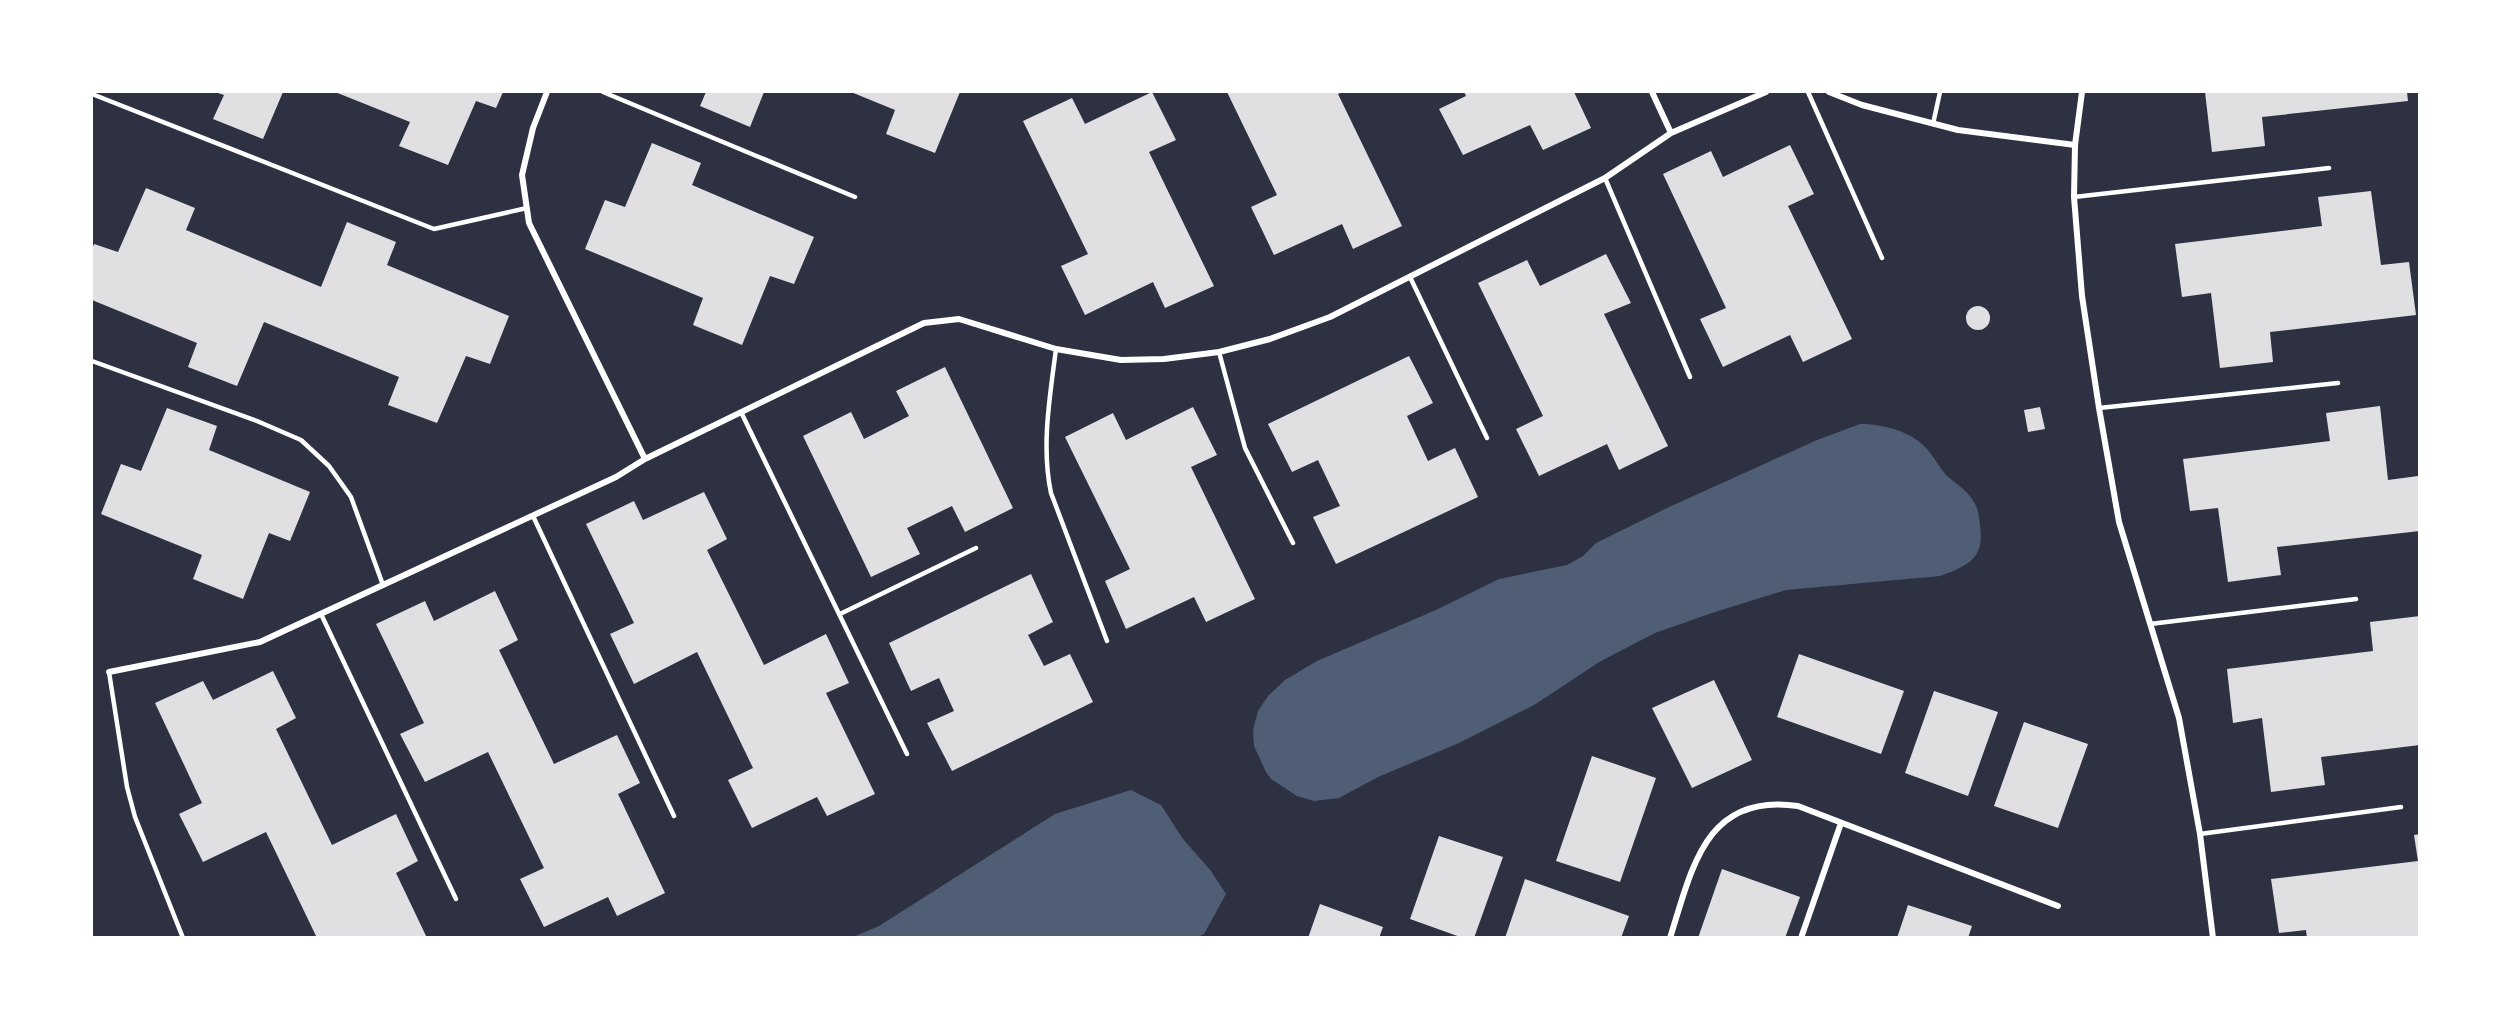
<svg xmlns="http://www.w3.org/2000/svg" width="2511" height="1029" viewBox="0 0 2511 1029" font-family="Cabin,sans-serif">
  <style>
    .water { fill: #4f5d75 }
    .building { fill: #e0e0e3 }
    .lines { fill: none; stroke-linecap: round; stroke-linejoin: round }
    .service { stroke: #fff; stroke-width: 4.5 }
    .minor { stroke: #fff; stroke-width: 6 }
  </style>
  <rect width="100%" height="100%" fill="#2d3142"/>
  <path class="water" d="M1860 424C1883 424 1911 431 1927 449 1934 457 1939 467 1946 475 1956 484 1969 491 1975 504 1979 510 1979 519 1980 526 1985 559 1967 566 1940 576L1786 590 1712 613 1655 633 1601 661 1534 705 1459 743 1378 777 1339 798 1314 801 1297 796 1271 779 1266 772 1254 746 1253 730 1258 711 1268 696 1285 680 1317 661 1436 610 1499 579 1567 565 1583 556 1596 543 1667 508 1817 440Z
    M1131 790 1161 805 1183 839 1211 871 1226 894 1204 934 1197 937H853L879 926 1055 814Z"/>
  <path class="building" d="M215 92H283L263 139 213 119 224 95Z
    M335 92H503L496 108 476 101 448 165 399 146 410 122Z
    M706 92H764L750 127 700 106Z
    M851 92H960L935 153 886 134 895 110Z
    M1152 92 1176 140 1149 152 1214 286 1165 308 1153 282 1085 315 1061 266 1088 254 1023 121 1072 98 1085 124Z
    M1227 92H1343L1338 94 1402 226 1353 249 1342 224 1274 255 1251 207 1277 195Z
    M1464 92H1574L1591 128 1543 150 1530 125 1463 155 1439 109 1466 96Z
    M2205 92H2407L2408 101 2262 117 2265 146 2212 152Z
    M652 143 701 163 692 185 814 237 794 284 770 276 742 345 693 325 703 298 585 249 605 200 625 207Z
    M1790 145 1814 194 1788 206 1852 339 1803 362 1790 335 1723 367 1700 319 1726 308 1663 174 1711 151 1723 177Z
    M146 188 195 208 186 230 321 287 347 222 396 242 387 265 509 316 490 364 466 356 437 423 388 405 399 377 264 322 237 386 188 367 197 343 92 300V249L94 244 118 252Z
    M2371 191 2381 265 2409 262 2416 315 2270 332 2273 362 2220 368 2211 293 2182 297 2175 244 2322 226 2318 197Z
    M1606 254 1631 303 1604 314 1668 446 1619 470 1607 444 1539 476 1516 429 1543 416 1478 283 1527 260 1540 286Z
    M1966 318a12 12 0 1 1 24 0a12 12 0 1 1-24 0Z
    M1409 356 1433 403 1407 416 1428 461 1455 448 1478 497 1336 564 1313 517 1340 506 1318 460 1292 472 1268 424Z
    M945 367 1013 508 965 532 952 506 907 528 920 554 871 577 803 436 851 412 864 439 909 416 896 391Z
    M2380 406 2388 480 2418 476 2420 531 2277 547 2281 575 2228 582 2218 508 2190 511 2183 459 2330 441 2326 413Z
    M1193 407 1217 455 1191 467 1255 599 1206 622 1194 597 1126 629 1105 581 1130 569 1065 437 1113 413 1126 440Z
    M2040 407 2045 429 2028 432 2024 410Z
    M167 408 217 426 209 450 310 492 290 541 269 533 243 599 193 579 202 555 101 514 121 464 141 471Z
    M704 492 727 539 707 550 764 665 826 634 849 683 826 693 875 794 827 816 817 797 752 828 728 780 753 768 697 652 634 684 610 634 634 623 586 524 634 501 643 520Z
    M1031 574 1053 622 1028 635 1044 666 1070 654 1093 702 952 771 927 723 954 711 939 678 911 691 889 643Z
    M495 591 518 640 499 650 554 764 617 735 640 783 618 794 665 893 617 916 608 897 544 927 520 879 544 868 488 752 425 782 400 734 424 723 376 624 425 601 434 621Z
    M2420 616V745L2321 757 2325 785 2271 792 2262 718 2233 723 2227 669 2373 651 2370 622Z
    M1799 654 1904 691 1881 754 1777 717Z
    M273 671 296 718 276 729 332 845 396 814 418 861 396 873 427 938H317L266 832 203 862 179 814 202 803 155 703 203 681 213 700Z
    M1714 680 1752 760 1692 788 1652 708Z
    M1934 691 1998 712 1968 796 1905 773Z
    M2024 722 2088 744 2058 828 1994 806Z
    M1592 756 1656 778 1620 882 1556 861Z
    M2420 834V938H2307L2306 930 2279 933 2271 879 2418 861 2414 835Z
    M1439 836 1503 857 1474 938H1463L1410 919Z
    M1722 869 1800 897 1785 938H1698Z
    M1525 879 1629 916 1621 938H1505Z
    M1320 904 1383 927 1379 938H1308Z
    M1908 905 1972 926 1968 938H1897Z"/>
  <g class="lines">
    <path class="service" d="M603 92 855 197
      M1808 92 1882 258
      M92 94 434 229 527 208
      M1933 124 1940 92
      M1605 178 1690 377
      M2074 197 2329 168
      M1410 277 1487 438
      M1056 349C1050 396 1041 446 1051 493L1107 641
      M1219 352 1245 448 1293 543
      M92 361 257 421 301 440 329 466 351 497 383 585
      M2099 408 2338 383
      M741 412 907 754
      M533 516 674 816
      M321 614 456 899
      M840 614 976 548
      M2150 624 2356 599
      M109 672 127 787 135 817 183 938
      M2200 834 2401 807"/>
    <path class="minor" d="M547 92 533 128 522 175 529 223 645 459
      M1652 92 1671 133
      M1829 92 1862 105 1958 130 2075 145
      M2082 92 2075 145 2074 197 2082 296 2099 408 2119 522 2179 718 2200 834 2213 938
      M109 672 260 642 616 477 645 459 924 323 959 319 1056 349 1121 360 1164 359 1219 352 1270 339 1330 317 1605 178 1671 133 1766 92
      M1670 938C1692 869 1705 792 1798 806L2058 906
      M1801 938 1841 823"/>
  </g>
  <rect width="2511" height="1029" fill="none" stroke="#ffffff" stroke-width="186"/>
</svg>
